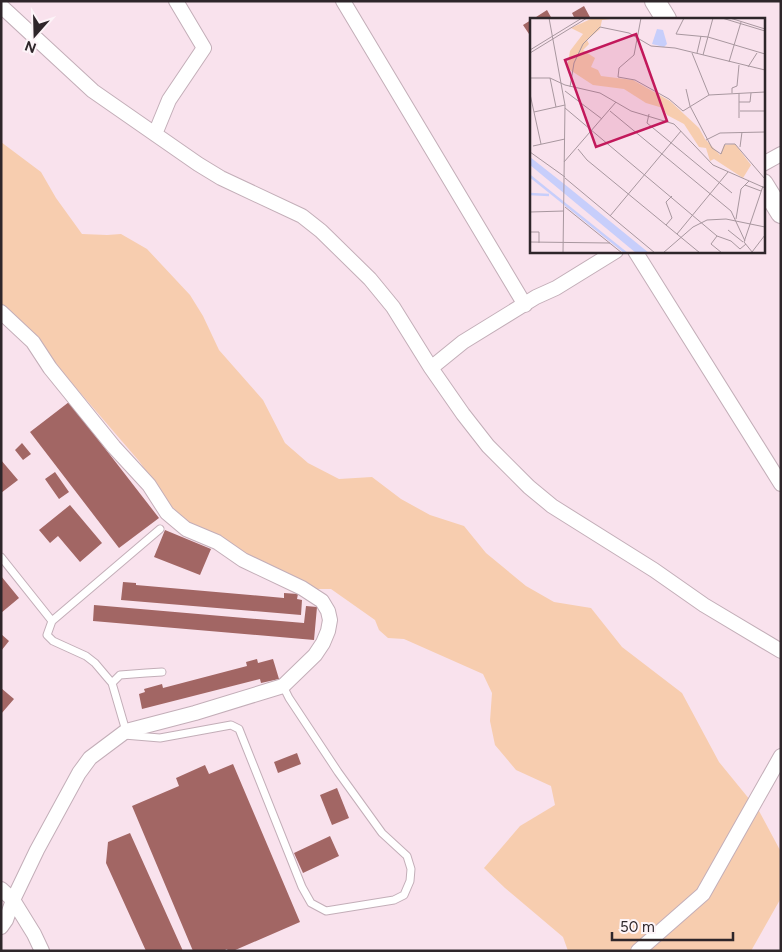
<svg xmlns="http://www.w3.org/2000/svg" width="782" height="952" viewBox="0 0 782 952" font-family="Figtree,sans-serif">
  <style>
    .green { fill: #f7cdaf }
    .building { fill: #a26664 }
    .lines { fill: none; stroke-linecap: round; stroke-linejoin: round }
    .lane-casing { stroke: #c3aeb8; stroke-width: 9 }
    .street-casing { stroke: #c3aeb8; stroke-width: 16 }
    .secondary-casing { stroke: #c3aeb8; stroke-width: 22 }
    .lane { stroke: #fff; stroke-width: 7 }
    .street { stroke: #fff; stroke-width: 14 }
    .secondary { stroke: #fff; stroke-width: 20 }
    .inset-river { fill: none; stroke: #c7cefb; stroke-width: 2.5 }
    .inset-road { fill: none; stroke: #a8979f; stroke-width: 1 }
    .view { fill: #c2185b; fill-opacity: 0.15; stroke: #c2185b; stroke-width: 2.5 }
    .inset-edge { fill: none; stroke: #2e262a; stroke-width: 2.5 }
  </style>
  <rect width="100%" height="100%" fill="#f9e2ed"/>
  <path class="green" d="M1 142 41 172 56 198 82 234 107 235 121 234 147 249 190 295 203 316 219 350 263 400 285 443 308 463 339 479 372 477 401 499 430 515 464 526 486 553 526 586 554 602 591 608 622 647 682 693 719 762 759 811 781 852V898L751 951H568L563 937 505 888 484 868 520 826 555 805 551 786 516 770 495 745 490 721 492 693 483 674 404 639 388 638 379 630 375 620 331 589H316L291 575 245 553 222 537 189 523 170 505 139 461 58 367 38 338 1 304Z"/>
  <path class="building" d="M584 6 591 19H575L572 13Z
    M547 10 552 19H533Z
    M531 20V37L523 25Z
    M69 402 159 518 119 548 30 432Z
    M22 443 31 454 23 460 15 450Z
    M1 460 18 480 1 493Z
    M55 472 69 492 59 499 45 479Z
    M70 505 102 543 80 562 58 536 50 543 39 530Z
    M165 530 211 549 200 575 154 557Z
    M1 576 19 598 1 613Z
    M123 582 136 583V585L284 598V593L298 594 297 599 302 600 301 615 121 600Z
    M94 605 304 623 306 606 317 607 314 640 93 621Z
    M1 634 9 641 1 651Z
    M257 659 258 663 273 659 279 679 261 683 260 679 142 709 139 694 145 692 144 689 162 684 163 688 247 666 246 662Z
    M1 688 14 699 1 714Z
    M297 753 301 764 278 773 274 762Z
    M233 764 300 922 233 951H228L227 949 223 951H193L132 806 179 786 176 778 205 765 209 774Z
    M337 788 349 818 332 825 320 795Z
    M130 833 183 951H146L106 863 108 842Z
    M330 836 339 856 303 873 294 853Z"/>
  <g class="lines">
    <g class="lane-casing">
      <path id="lane" d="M1 557 52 621
        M112 683 120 675 146 673 162 672
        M126 731 112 683 106 676 95 663 86 656 53 641 47 635 52 621 160 529
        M124 735 160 738 231 725 239 729 302 887 311 903 326 911 394 900 404 895 410 881 411 869 407 856 382 833 338 772 289 698 283 686"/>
    </g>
    <g class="street-casing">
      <path id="street" d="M343 1 525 305
        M1 6 93 91 198 164 221 178 302 216 321 231 370 279 393 307 431 368 463 414 488 446 529 487 552 506 654 570 704 605 781 651
        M155 134 169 100 204 48 176 1
        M763 164 781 154
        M635 251 781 484
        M1 312 33 342 50 368 114 447 149 485 167 513 186 529 217 542 243 560 302 588 322 601 328 611 330 620 328 631 323 643 315 655 283 686 195 713 126 731 90 758 79 773 37 850 13 900 6 920 1 927
        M431 368 463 342 536 297 556 288 616 251
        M1 889 13 900 34 934 42 951
        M638 951 703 894 781 756"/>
    </g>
    <g class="secondary-casing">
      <path id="secondary" d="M655 1 666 19
        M763 184 781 213"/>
    </g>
    <use href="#lane" class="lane"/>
    <use href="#street" class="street"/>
    <use href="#secondary" class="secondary"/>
  </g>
  <g transform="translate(530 18)">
    <rect width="235" height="235" fill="#f9e2ed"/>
    <path d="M63 0H89L72 2 70 11 57 22 59 26 53 32 65 40 61 49 68 52 71 58 103 62 140 83 169 110 175 121 190 137 194 127 205 126 221 147 213 160 184 141 180 143 176 130 169 129 154 106 137 97 133 90 116 85 94 71 63 67 37 50 40 33 53 16 41 10Z" fill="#f7cdaf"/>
    <path d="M127 11 133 12 137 26 134 29 122 26ZM0 139 38 169 119 235H106L0 147Z" fill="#c7cefb"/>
    <path class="inset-river" d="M0 158 96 235M0 176 19 177"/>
    <path class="inset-road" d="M19 0 35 87 33 235M111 0 104 37 89 50 88 59 105 62 139 81 153 93 179 77 235 74M154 0 146 16 178 19 235 36M192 0 235 13M200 0 235 11M0 32 52 0M0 35 57 0M162 35 179 77M167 35 171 18M173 37 183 0M199 44 211 4M218 49 227 35M0 60H20L35 67 70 75 101 93 144 106 183 147 235 170M20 60 26 89M40 69 44 45 53 26 70 9 99 15 121 28 145 30 235 52M156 71 160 88 182 130 191 136 195 126H205L235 161M35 73 72 101M202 75V70L207 68 209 47M0 76 11 126M209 84H220L221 75M35 90 187 218 201 223 210 231 216 226M80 93 201 193 215 223M210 93H235M4 94 35 87M119 96 117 105 202 175M209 100V75M176 122 190 115 235 114M3 128 35 121M210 129 212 114M48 131 57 142 170 235M0 134 35 159M34 144 86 84M35 160 125 235M215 167 231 173M35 189 92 235M0 194 34 193M80 198 151 113M206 201 211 171 219 163M136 207 142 200 136 184 142 178M198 212 213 224M0 214H9V225M147 216 198 154M187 218 181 226 192 235M0 224 80 225M222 234 235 217M133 235 163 209 177 202 196 201 235 209M223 235 214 224 233 168"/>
    <path class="view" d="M106 16 137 103 66 129 35 42Z"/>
    <rect width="235" height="235" class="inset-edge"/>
  </g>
  <rect width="782" height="952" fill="none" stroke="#2e262a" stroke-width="5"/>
  <g transform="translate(35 35) rotate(200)" stroke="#fdf4f8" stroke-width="4" paint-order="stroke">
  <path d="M0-4L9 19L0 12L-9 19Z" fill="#2e262a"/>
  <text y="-8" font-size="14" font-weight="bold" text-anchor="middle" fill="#2e262a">N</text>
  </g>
  <path d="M612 932v8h121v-8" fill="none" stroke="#2e262a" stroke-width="2.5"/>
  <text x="620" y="932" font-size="15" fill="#2e262a" stroke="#fdf4f8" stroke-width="4" paint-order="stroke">50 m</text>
</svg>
